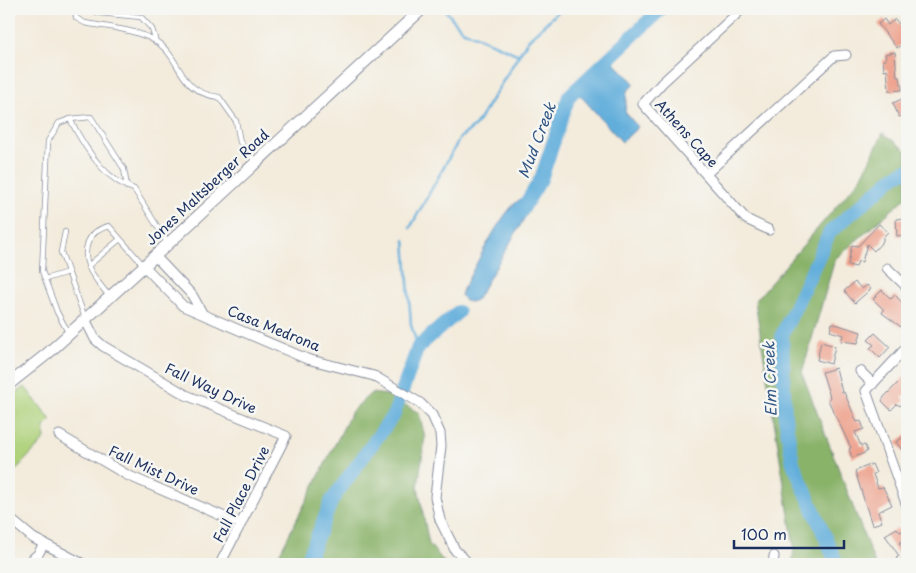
<svg xmlns="http://www.w3.org/2000/svg" width="916" height="573" viewBox="0 0 916 573" font-family="'Playpen Sans',sans-serif">
  <style>
    .green { fill: #aed17a; stroke: #64806c }
    .forest { fill: #8ab36a; stroke: #527164 }
    .water { fill: #62aedb; stroke: #3e6e9c }
    .lines { fill: none; stroke-linecap: round; stroke-linejoin: round }
    .stream { stroke: #62aedb; stroke-width: 2.5 }
    .river { stroke: #62aedb; stroke-width: 14 }
    .building { fill: #ed9d87 }
    .lane-casing { stroke: #878d9c; stroke-width: 6 }
    .street-casing { stroke: #878d9c; stroke-width: 11 }
    .secondary-casing { stroke: #878d9c; stroke-width: 13 }
    .lane { stroke: #fff; stroke-width: 4.5 }
    .street { stroke: #fff; stroke-width: 9 }
    .secondary { stroke: #fff; stroke-width: 11 }
    .labels { text-anchor: middle; dominant-baseline: central; stroke-width: 5; stroke-linejoin: round; paint-order: stroke }
    .street-label { font-size: 14px; fill: #1b2f5e; stroke: #f6f6f2 }
    .water-label { font-size: 15px; font-style: italic; fill: #305584; stroke: #f6f6f2 }
  </style>
  <rect width="100%" height="100%" fill="#f6f6f2"/>
  <filter id="ink" filterUnits="userSpaceOnUse"><feTurbulence type="fractalNoise" baseFrequency=".02" numOctaves="2"/><feDisplacementMap in="SourceGraphic" scale="10" xChannelSelector="R" yChannelSelector="G"/><feConvolveMatrix kernelMatrix="1 2 1 2 8 2 1 2 1" color-interpolation-filters="sRGB"/></filter>
  <filter id="wash" filterUnits="userSpaceOnUse"><feTurbulence type="fractalNoise" baseFrequency=".0096" numOctaves="4" result="noise"/><feDisplacementMap in="SourceGraphic" scale="20" xChannelSelector="R" yChannelSelector="G"/><feGaussianBlur stdDeviation="1.12" result="paint"/><feColorMatrix in="noise" values="0 0 0 0 0 0 0 0 0 0 0 0 0 0 0 0 0 1.4 0 .05"/><feComposite in="paint" operator="in"/></filter>
  <g filter="url(#wash)">
    <rect width="100%" height="100%" fill="#f3ebdb"/>
    <path class="green" d="M25 387 51 420 44 427 45 439 9 477V398Z"/>
    <path class="forest" d="M883 133 907 151V197L835 259 802 373 875 564H792L794 547 755 301 861 178Z
      M371 393 388 395 419 413 425 437 418 487 429 544 446 564H274L352 411Z"/>
    <path class="water" d="M612 60 635 84 627 91 625 112 638 127 622 142 578 93Z
      M525 197 531 200 530 209 477 299 471 302 465 301 461 295 463 289C475 268 504 203 525 197Z"/>
    <g class="lines">
      <path class="stream" d="M445 10 462 30 519 55
        M410 228 460 138 476 125 528 40 561 9
        M405 240 411 325 418 347"/>
      <path class="river" d="M520 213 541 179 569 96 661 9
        M306 564 332 500 394 414 418 347 458 312
        M837 564 793 463 785 417 782 335 830 232 895 176 907 170"/>
    </g>
    <g id="blocks">
      <path class="building" d="M884 19 888 25 895 19 904 30 902 45 897 48 878 24Z
        M895 52 897 77H900L902 90 889 91 887 69 884 70 883 60H886L885 54Z
        M904 98 907 113 899 117 893 103Z
        M907 218V235L897 236 896 219Z
        M879 224 888 232 883 237V241L874 251 867 244 862 262 858 261 856 267 848 265 852 245 858 246Z
        M855 282 862 289 867 285 871 289 855 303 844 291Z
        M882 290 891 299 895 295 907 308V320L901 327 882 313 884 310 873 299Z
        M832 323 861 332 858 343 841 341 843 335 830 331Z
        M875 333 890 347 880 358 870 348 874 345 868 340Z
        M821 342 835 346 831 364 817 360Z
        M836 368 842 392H844L857 422 861 421 864 429 855 432 861 446 865 445 867 452 852 458 849 449 851 448 828 400 830 397 822 372Z
        M907 374V393L902 398 905 400 900 406 897 404 891 410 882 401 884 397Z
        M907 434V457L896 442Z
        M872 464 876 473 873 474 878 488 883 487 892 505 878 512 882 522 872 525 855 471Z
        M897 528 900 532 904 530 907 535V538L899 543 907 553V564H901L896 558 899 556 885 535Z"/>
    </g>
  </g>
  <g filter="url(#ink)">
    <use href="#blocks" fill-opacity="0" stroke="#878d9c" stroke-width="1"/>
    <g class="lines">
      <g class="lane-casing">
        <path id="lane" d="M75 9 76 18 85 23C106 27 132 29 152 39 184 56 175 92 219 97L236 121 240 142 255 161
          M88 9 99 13 141 17 152 29 156 42
          M127 187 124 169 91 117 70 119C83 145 105 181 134 189L167 242
          M65 232 61 252 85 318
          M88 266 120 239
          M45 279 68 272
          M109 296C96 279 80 265 88 242 92 233 100 228 109 226L144 266
          M68 332 57 312 42 271 48 141 59 123 70 119"/>
      </g>
      <g class="street-casing">
        <path id="street" d="M742 9 662 83 643 104 746 219 769 230
          M706 174 834 56 846 55
          M155 256 192 295 202 313
          M144 266 183 306 307 359 374 376 420 403 432 415 440 433 441 446 435 497 440 520 455 550 469 564
          M887 268 907 287
          M85 319 95 339 103 346 186 395 286 436 220 564
          M907 347 866 391 907 506
          M860 371 873 384
          M59 435 127 475 241 524
          M9 518 33 538 83 564
          M27 564 38 554 44 544
          M773 564 774 556"/>
      </g>
      <g class="secondary-casing">
        <path id="secondary" d="M9 384 47 354 144 266 422 9"/>
      </g>
      <use href="#lane" class="lane"/>
      <use href="#street" class="street"/>
      <use href="#secondary" class="secondary"/>
    </g>
  </g>
  <g class="labels">
    <g class="street-label">
      <text transform="translate(687 133) rotate(48)">Athens Cape</text>
      <text transform="translate(207 187) rotate(-43)">Jones Maltsberger Road</text>
      <text transform="translate(274 328) rotate(22)">Casa Medrona</text>
      <text transform="translate(211 388) rotate(25)">Fall Way Drive</text>
      <text transform="translate(154 470) rotate(25)">Fall Mist Drive</text>
      <text transform="translate(241 494) rotate(-63)">Fall Place Drive</text>
    </g>
    <g class="water-label">
      <text transform="translate(536 140) rotate(-69)">Mud Creek</text>
      <text transform="translate(769 379) rotate(-92)">Elm Creek</text>
    </g>
  </g>
  <rect width="916" height="573" fill="none" stroke="#f6f6f2" stroke-width="30"/>
  <path d="M734 540v8h110v-8" fill="none" stroke="#1b2f5e" stroke-width="2.5"/>
  <text x="741" y="540" font-size="15" fill="#1b2f5e" stroke="#f6f6f2" stroke-width="4" paint-order="stroke">100 m</text>
</svg>
